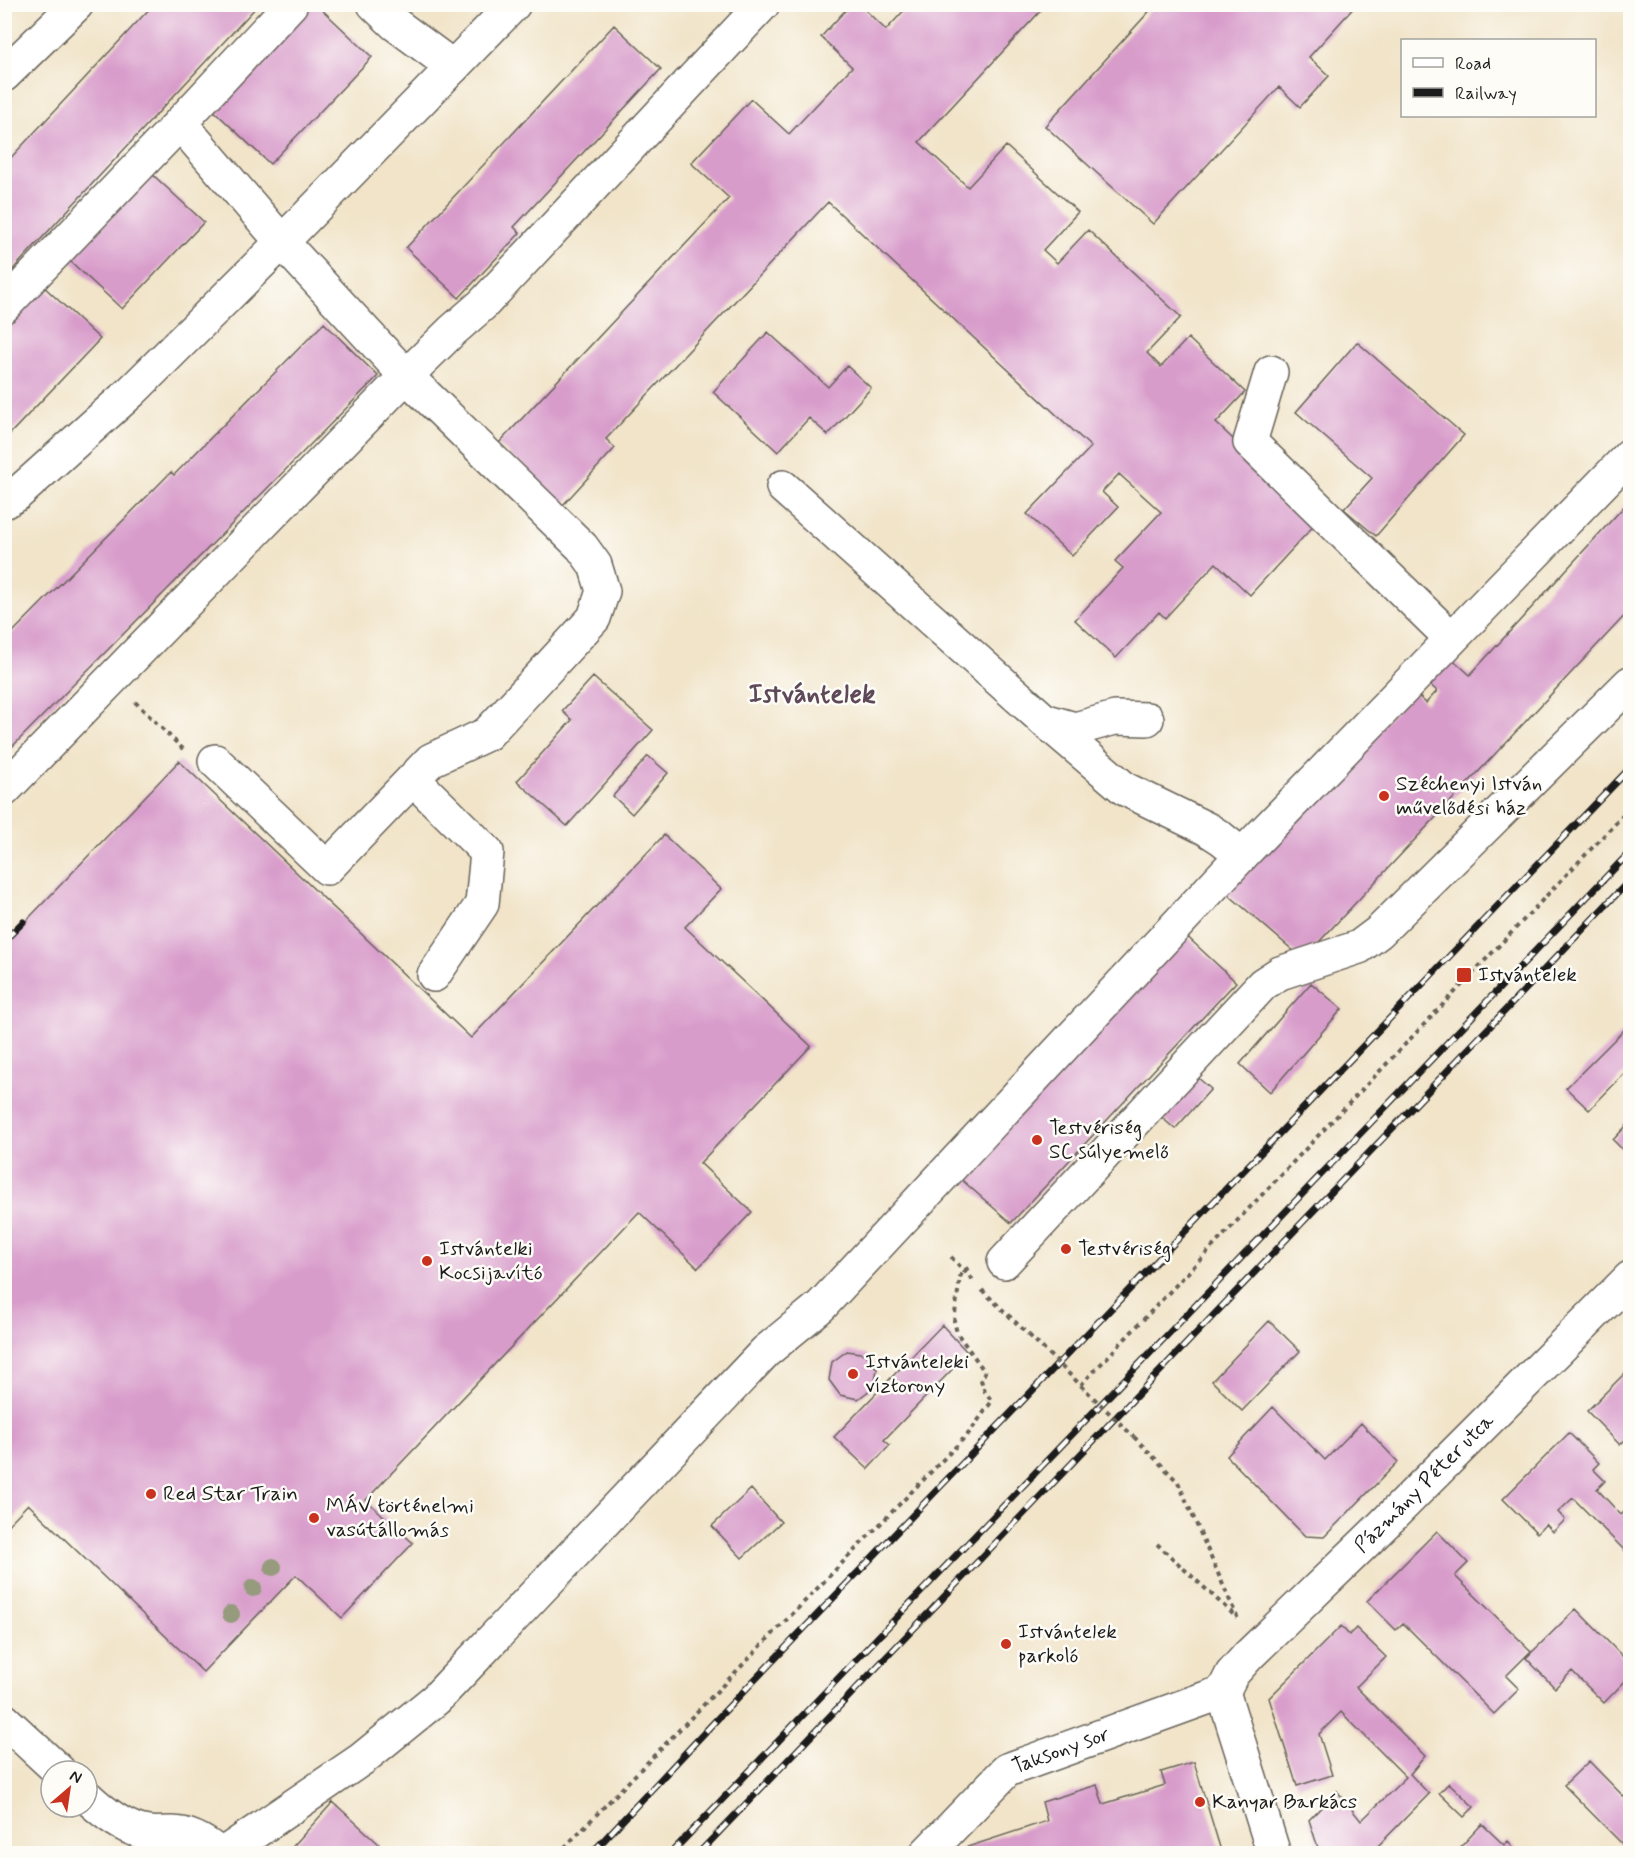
<svg xmlns="http://www.w3.org/2000/svg" width="1635" height="1858" viewBox="0 0 1635 1858" font-family="Mynerve,sans-serif">
  <style>
    .building { fill: #d89ccb }
    .lines { fill: none; stroke-linecap: round; stroke-linejoin: round }
    .minor-casing { stroke: #676259; stroke-width: 36 }
    .path { stroke: #676259; stroke-width: 4; stroke-dasharray: 4.5 4.5; stroke-linecap: butt }
    .minor { stroke: #fff; stroke-width: 33 }
    .rail-casing { stroke: #1c1c1c; stroke-width: 7 }
    .rail { stroke: #fdfcf7; stroke-width: 4.5; stroke-dasharray: 14; stroke-linecap: butt }
    .path-bridge { stroke: #676259; stroke-width: 4; stroke-dasharray: 4.5 4.5; stroke-linecap: butt }
    .tree { fill: #969b7d }
    .poi-dot { fill: #c8321e; stroke: #fdfcf7; stroke-width: 2 }
    .labels { text-anchor: middle; dominant-baseline: central; stroke-width: 5; stroke-linejoin: round; paint-order: stroke }
    .poi-label { font-size: 21px; fill: #1c1c1c; stroke: #fdfcf7; text-anchor: start }
    .street-label { font-size: 21px; fill: #1c1c1c; stroke: #fdfcf7 }
    .district-label { font-size: 27px; font-weight: bold; fill: #5e4959; stroke: #fdfcf7 }
  </style>
  <rect width="100%" height="100%" fill="#fdfcf7"/>
  <filter id="ink" filterUnits="userSpaceOnUse"><feTurbulence type="fractalNoise" baseFrequency=".0167" numOctaves="2"/><feDisplacementMap in="SourceGraphic" scale="12" xChannelSelector="R" yChannelSelector="G"/><feConvolveMatrix kernelMatrix="1 2 1 2 8 2 1 2 1" color-interpolation-filters="sRGB"/></filter>
  <filter id="wash" filterUnits="userSpaceOnUse"><feTurbulence type="fractalNoise" baseFrequency=".008" numOctaves="4" result="noise"/><feDisplacementMap in="SourceGraphic" scale="24" xChannelSelector="R" yChannelSelector="G"/><feGaussianBlur stdDeviation="1.35" result="paint"/><feColorMatrix in="noise" values="0 0 0 0 0 0 0 0 0 0 0 0 0 0 0 0 0 1.4 0 .05"/><feComposite in="paint" operator="in"/></filter>
  <g filter="url(#wash)">
    <rect width="100%" height="100%" fill="#f1e4c9"/>
    <g id="blocks">
      <path class="building" d="M154 4H259L4 279V165Z
        M309 4H316L372 57 270 164 210 107Z
        M851 4H859L886 30 910 4H1047L919 142 968 187 1006 146 1078 212 1043 250 1057 263 1088 230 1181 317 1147 353 1161 367 1188 338 1245 392 1216 423 1319 520 1250 595 1216 563 1165 618 1159 612 1116 658 1075 620 1123 568 1115 561 1161 512 1119 474 1102 492 1118 507 1072 556 1027 514 1091 447 828 202 606 439 615 448 563 505 498 444 729 198 691 163 751 99 789 134 852 67 821 37Z
        M1156 4H1357L1309 57 1329 76 1300 107 1279 87 1153 224 1045 126Z
        M614 25 661 69 514 227 520 233 459 298 406 248Z
        M152 174 204 222 122 309 70 261Z
        M41 284 100 339 4 440V323Z
        M324 323 378 376 4 755V641L171 472 174 475Z
        M768 332 828 387 847 366 871 388 828 435 809 418 778 452 713 392Z
        M1357 342 1464 435 1376 536 1344 509 1372 478 1296 412Z
        M1630 500V610L1303 959 1223 890 1414 692 1426 703 1437 691 1425 680 1448 655 1470 675Z
        M593 677 653 730 567 826 517 781 572 720 562 711Z
        M648 756 668 773 632 814 613 796Z
        M179 761 471 1038 664 835 721 889 685 927 811 1046 700 1163 752 1212 698 1268 639 1212 366 1500 413 1543 342 1618 296 1575 203 1672 28 1504 4 1529V944Z
        M1180 930 1236 982 1011 1223 955 1174Z
        M1311 983 1342 1009 1270 1092 1240 1064Z
        M1626 1028 1630 1032V1068L1589 1110 1566 1088Z
        M1190 1071 1211 1089 1175 1129 1154 1111Z
        M1630 1122V1157L1613 1140Z
        M1269 1321 1300 1351 1242 1411 1212 1381Z
        M942 1325 968 1353 884 1440 890 1445 868 1469 834 1437Z
        M847 1351 866 1354 877 1369 874 1387 858 1399 840 1395 829 1380 832 1362Z
        M1630 1368V1435L1620 1445 1587 1411Z
        M1273 1407 1325 1460 1361 1423 1398 1462 1324 1537 1305 1536 1227 1456Z
        M1569 1433 1599 1463 1593 1469 1605 1481 1597 1489 1621 1515 1630 1506V1556L1573 1498 1558 1512 1565 1520 1553 1532 1546 1524 1537 1533 1503 1499Z
        M751 1489 781 1522 742 1558 712 1526Z
        M1437 1531 1468 1563 1455 1576 1531 1651 1506 1676 1519 1689 1494 1714 1403 1623 1396 1630 1367 1601Z
        M1576 1609 1630 1664V1676L1604 1703 1572 1671 1555 1688 1526 1658Z
        M1341 1626 1349 1635 1356 1628 1386 1657 1356 1687 1425 1756 1410 1774 1429 1794 1376 1848 1378 1854H1320L1309 1820 1337 1791 1361 1821 1406 1777 1341 1712 1319 1734 1332 1775 1297 1786 1269 1698Z
        M1589 1761 1630 1803V1852L1564 1785Z
        M1194 1762 1222 1854H1187L1185 1849 1170 1854H946L1047 1821 1042 1802 1097 1785 1103 1804 1165 1785 1161 1772Z
        M1449 1783 1474 1807 1464 1817 1439 1793Z
        M333 1802 379 1844 371 1854H286Z
        M1482 1824 1504 1845 1508 1841 1520 1854H1454Z"/>
    </g>
  </g>
  <g filter="url(#ink)">
    <use href="#blocks" fill-opacity="0" stroke="#676259" stroke-width="1.5"/>
    <g class="lines">
      <g class="minor-casing">
        <g id="minor">
          <path d="M291 4 180 123 282 242 453 67"/>
          <path d="M374 4 395 24 453 67 514 4"/>
          <path d="M4 75 77 4"/>
          <path d="M4 306 180 123"/>
          <path d="M1271 372 1250 442 1451 638"/>
          <path d="M783 487 1044 720 1125 789 1207 829 1221 838 1242 855"/>
          <path d="M4 502 16 495 132 391 282 242 406 376 4 790"/>
          <path d="M1044 720 1075 729 1115 718 1147 719"/>
          <path d="M215 761 327 868 431 760 487 734 594 618 603 591 595 565 582 547 406 376 452 331 483 304 763 4"/>
          <path d="M413 779 487 852 482 904 434 975"/>
          <path d="M1004 1262 1263 984 1280 973 1359 947 1379 932 1630 683"/>
          <path id="s1" d="M1223 1692 1232 1674 1248 1656 1375 1533 1630 1278"/>
          <path d="M1223 1692 1274 1854"/>
          <path d="M4 1720 59 1771"/>
          <path d="M87 1797C102 1811 119 1825 139 1831 150 1835 161 1833 172 1833 189 1833 206 1843 219 1854"/>
          <path d="M223 1854 362 1759 436 1699 765 1352 821 1306 1242 855 1630 455"/>
          <path id="s2" d="M926 1854 1007 1770 1223 1692"/>
        </g>
      </g>
      <path class="path" d="M135 702 183 749
        M951 1257 975 1282
        M982 1290 1029 1335
        M1081 1385 1630 808
        M1134 1437 1178 1482 1238 1619
        M1157 1544 1235 1616
        M558 1854 969 1433 992 1401 985 1392 981 1380 985 1372 957 1333 954 1321 960 1277 963 1271 972 1266"/>
      <use href="#minor" class="minor"/>
      <g class="rail-casing">
        <path id="rail" d="M4 941 23 922
          M591 1854 720 1716 1630 768
          M670 1854 1630 852
          M698 1854 1630 880"/>
      </g>
      <use href="#rail" class="rail"/>
      <path class="path-bridge" d="M1029 1335 1134 1437"/>
    </g>
    <g class="tree">
      <circle cx="273" cy="1567" r="9"/>
      <circle cx="253" cy="1588" r="9"/>
      <circle cx="231" cy="1614" r="9"/>
    </g>
  </g>
  <g class="poi-dot">
    <circle cx="1384" cy="796" r="6"/>
    <rect x="1456" y="967" width="16" height="16" rx="3"/>
    <circle cx="1037" cy="1140" r="6"/>
    <circle cx="1066" cy="1249" r="6"/>
    <circle cx="427" cy="1261" r="6"/>
    <circle cx="853" cy="1374" r="6"/>
    <circle cx="151" cy="1494" r="6"/>
    <circle cx="314" cy="1518" r="6"/>
    <circle cx="1006" cy="1644" r="6"/>
    <circle cx="1200" cy="1802" r="6"/>
  </g>
  <g class="labels">
    <g class="poi-label">
      <text x="1396" y="784">Széchenyi István<tspan x="1396" dy="24">művelődési ház</tspan></text>
      <text x="1478" y="975">Istvántelek</text>
      <text x="1049" y="1128">Testvériség<tspan x="1049" dy="24">SC súlyemelő</tspan></text>
      <text x="439" y="1249">Istvántelki<tspan x="439" dy="24">Kocsijavító</tspan></text>
      <text x="1078" y="1249">Testvériség</text>
      <text x="865" y="1362">Istvánteleki<tspan x="865" dy="24">víztorony</tspan></text>
      <text x="163" y="1494">Red Star Train</text>
      <text x="326" y="1506">MÁV történelmi<tspan x="326" dy="24">vasútállomás</tspan></text>
      <text x="1018" y="1632">Istvántelek<tspan x="1018" dy="24">parkoló</tspan></text>
      <text x="1212" y="1802">Kanyar Barkács</text>
    </g>
    <g class="street-label">
      <text stroke="none"><textPath href="#s1" startOffset="291">Pázmány Péter utca</textPath></text>
      <text stroke="none"><textPath href="#s2" startOffset="174">Taksony sor</textPath></text>
    </g>
    <g class="district-label">
      <text x="812" y="694">Istvántelek</text>
    </g>
  </g>
  <rect width="1635" height="1858" fill="none" stroke="#fdfcf7" stroke-width="24"/>
  <rect x="1401" y="39" width="195" height="78" fill="#fdfcf7" stroke="#a3a29f" stroke-width="1.5"/>
  <rect x="1413" y="58" width="30" height="9" fill="#ffffff" stroke="#a3a29f" stroke-width="1.5"/>
  <text x="1455" y="69" font-size="18" fill="#1c1c1c">Road</text>
  <rect x="1413" y="88" width="30" height="9" fill="#1c1c1c" stroke="#a3a29f" stroke-width="1.5"/>
  <text x="1455" y="99" font-size="18" fill="#1c1c1c">Railway</text>
  <g transform="translate(69 1789) rotate(29)"><circle r="28" fill="#fdfcf7" stroke="#a3a29f" stroke-width="1.5"/>
  <path d="M0-4.5L10 22L0 15L-10 22Z" fill="#c8321e"/>
  <text y="-9" font-size="16" font-weight="bold" text-anchor="middle" fill="#1c1c1c">N</text>
  </g>
</svg>
